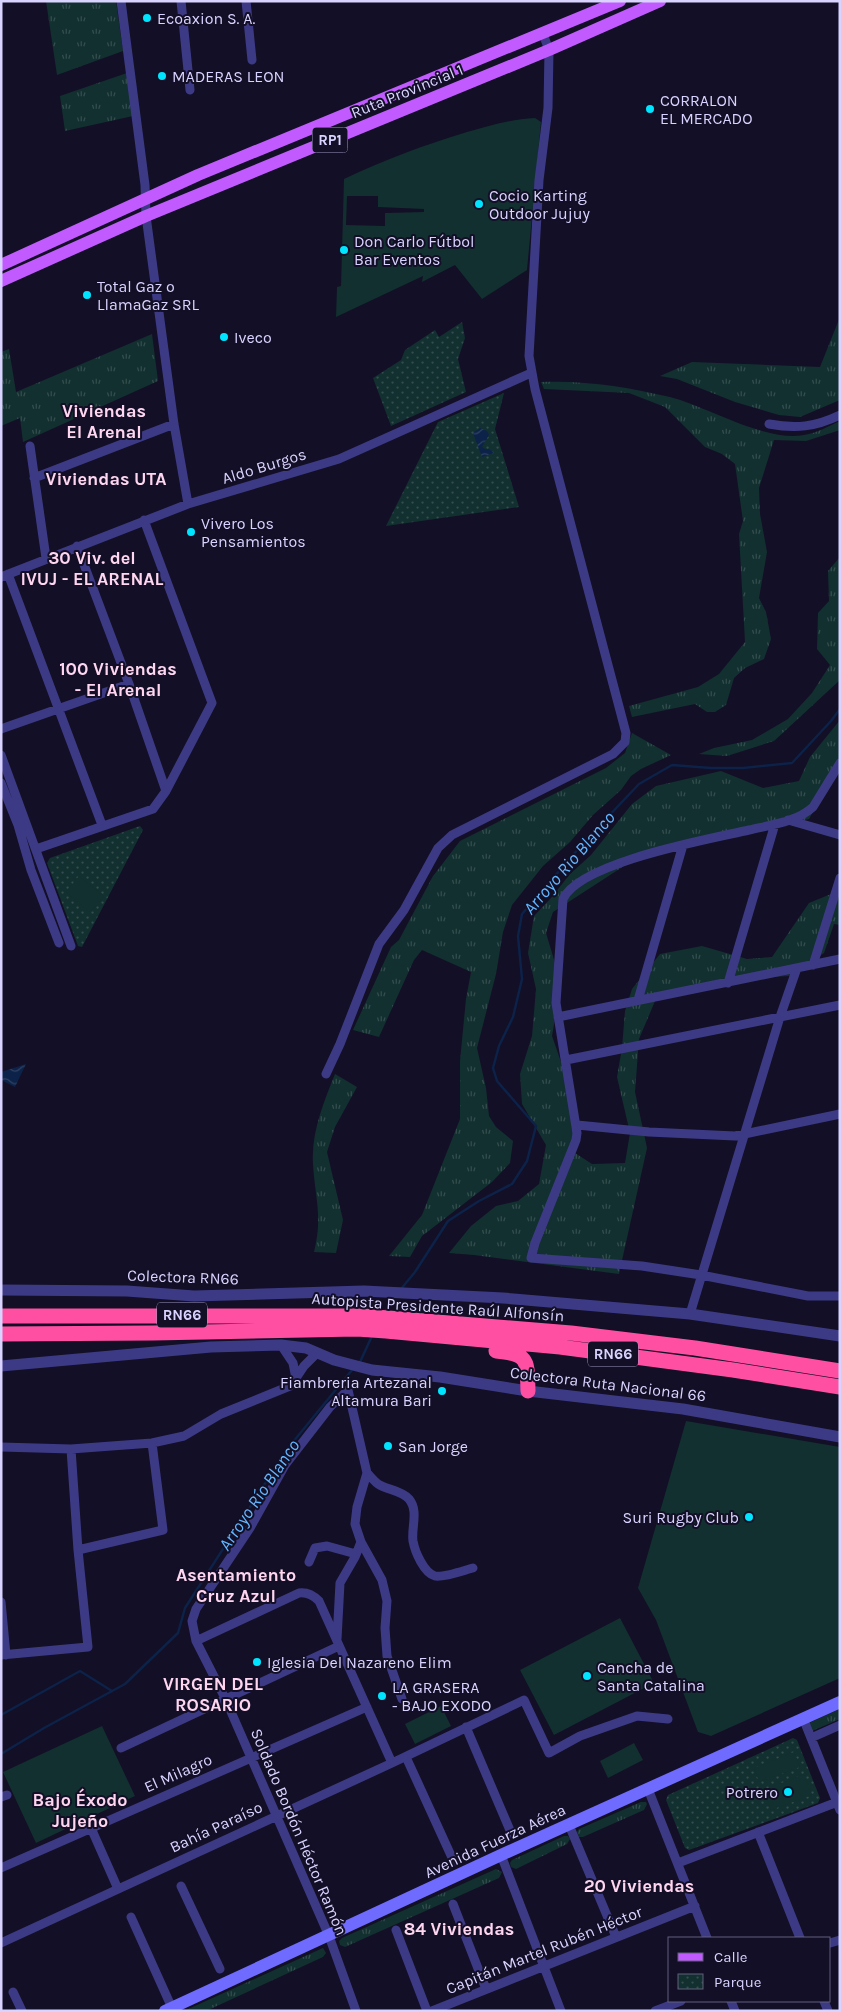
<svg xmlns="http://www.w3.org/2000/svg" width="841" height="2012" viewBox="0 0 841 2012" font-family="Karla,sans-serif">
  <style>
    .grass { fill: url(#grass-tufts) }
    .park { fill: url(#park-dots) }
    .pitch { fill: #12302f; fill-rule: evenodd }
    .water { fill: url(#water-waves) }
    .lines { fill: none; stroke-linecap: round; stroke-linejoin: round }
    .stream { stroke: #0c2248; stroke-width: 2.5 }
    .minor { stroke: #3d3a85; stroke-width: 9 }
    .tertiary { stroke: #3d3a85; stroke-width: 11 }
    .secondary { stroke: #6f6bff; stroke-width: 12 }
    .primary { stroke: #c25bff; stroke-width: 12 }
    .motorway { stroke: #ff4fa3; stroke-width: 15 }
    .poi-dot { fill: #00e5ff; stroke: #130f26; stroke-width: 2 }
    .labels { text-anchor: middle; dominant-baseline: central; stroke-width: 4; stroke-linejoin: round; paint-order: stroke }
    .shield { fill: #130f26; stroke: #9e99be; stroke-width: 1 }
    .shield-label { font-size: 15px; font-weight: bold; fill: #d9d4ff }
    .poi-label { font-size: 16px; fill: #d9d4ff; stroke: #130f26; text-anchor: start }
    .street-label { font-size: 16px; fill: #d9d4ff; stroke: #130f26 }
    .neighbourhood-label { font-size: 18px; font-weight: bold; fill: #ffd6f0; stroke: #130f26 }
    .water-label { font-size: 18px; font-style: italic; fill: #62b6ff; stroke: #130f26 }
  </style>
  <defs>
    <pattern id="grass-tufts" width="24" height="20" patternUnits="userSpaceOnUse" patternTransform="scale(1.25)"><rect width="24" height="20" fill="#12302f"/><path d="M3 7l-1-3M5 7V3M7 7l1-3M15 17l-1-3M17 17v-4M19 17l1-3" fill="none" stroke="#344d4e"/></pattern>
    <pattern id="park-dots" width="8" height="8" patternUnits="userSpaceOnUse" patternTransform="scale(1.25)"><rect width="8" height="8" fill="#12302f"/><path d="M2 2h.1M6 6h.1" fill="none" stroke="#344d4e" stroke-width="1.8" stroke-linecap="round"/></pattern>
    <pattern id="water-waves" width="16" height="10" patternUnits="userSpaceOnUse" patternTransform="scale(1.25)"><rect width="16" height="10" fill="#0c2248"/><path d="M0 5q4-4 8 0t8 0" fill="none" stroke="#2f4163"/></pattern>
  </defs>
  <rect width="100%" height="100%" fill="#130f26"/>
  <path class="grass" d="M46 1H116L123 51 57 75Z
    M127 73 133 116 65 131 60 96Z
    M840 317V400L800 417 779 415 735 402 677 379 660 376 692 362 820 367Z
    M152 334 158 381 23 442 20 418 1 426V352L9 349 16 392Z
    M541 382C584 380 628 387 670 397 708 407 765 442 804 435 817 433 829 426 840 421V430L806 441 774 440 759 488 760 514 767 552 759 598 766 612 771 639 764 659 745 668 734 678 726 705 715 712H707L695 704 632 717 629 706 698 687 719 674 745 642 739 534 743 521 735 464 722 454 705 447 665 407 629 393 544 389Z
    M840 557V680L774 741 727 756 699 754 714 748 752 740 788 719 812 693 830 665 817 649 818 613 829 601 828 571Z
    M840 720V762L809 819 644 853 553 912 546 933 561 983 552 1036 570 1088 575 1153 592 1164 625 1163 630 1133 617 1077 622 1048 625 1011 632 989 660 954 702 946 747 959 772 957 809 903 831 894 840 872V925L834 924 824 953 790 976 721 979 658 994 639 1039 635 1092 647 1148 619 1274 474 1255 449 1253 471 1226 496 1206 518 1201 539 1184 546 1145 522 1104 520 1074 532 1036 536 989 528 953 534 916 551 898 570 874 591 855 632 804 656 786 721 771 763 788 799 781 810 757Z
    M632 733 671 755 641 769 631 776 621 790 593 815 570 842 543 866 512 905 503 932 496 974 477 1048 486 1088 489 1116 496 1127 513 1141 510 1163 492 1182 422 1236 410 1257 389 1256 422 1215 460 1119V1061L466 999 471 972 422 950 414 960 379 1037 353 1030 391 947 399 940 433 876 460 841 606 768 625 753Z
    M335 1074 357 1087 335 1127 327 1152 343 1220 336 1253 314 1252C323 1216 315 1198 313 1164 311 1132 324 1102 335 1074Z
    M840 1709V1719L812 1731 809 1723Z
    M641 1802H646L647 1804 644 1810 583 1837H579L577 1832 579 1829Z
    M564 1836H568L570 1839 567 1844 516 1869 511 1867 510 1863 512 1860Z
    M496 1869 502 1872 499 1878 345 1947 340 1945 339 1941 342 1938Z
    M323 1948 326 1953 323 1957 206 2011H184Z"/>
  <path class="park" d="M462 322 465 338 458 359 466 392 391 426 373 378 401 360 405 350 435 330 439 337Z
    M504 393 495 429 519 507 386 526 438 422Z
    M140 826 143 830 82 947 78 946 47 863 50 858Z
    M793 1738 797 1740 820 1798 818 1803 689 1850 685 1848 666 1800 668 1795Z"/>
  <path class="pitch" d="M535 118 541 122 527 270 482 299 455 265 422 282 423 276 336 317 337 287 341 286 344 179C384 160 424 145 467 132 490 126 511 119 535 118ZM347 196H378V207L424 209V212L385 213V226L346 225Z
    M79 876 104 896 90 912 66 892Z
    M686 1421 840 1447V1678L711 1736 698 1732 656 1620 638 1588Z
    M620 1618 654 1683 554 1735 520 1670Z
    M441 1706 451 1726 415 1744 405 1724Z
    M102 1726 135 1796 36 1843 3 1772Z
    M634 1743 643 1760 608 1778 600 1761Z
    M794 1752 800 1767 759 1782 754 1768Z
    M804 1774 812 1795 771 1810 764 1790Z"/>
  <path class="water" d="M480 428 487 431 489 435 482 447 485 449H489L494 453 482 457 473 433Z
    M26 1064 15 1087 1 1080V1072Z"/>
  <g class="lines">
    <path class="stream" d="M401 1289 415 1272 448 1221 479 1201 512 1184 527 1161 536 1126 497 1081 493 1068 499 1046 513 1017 522 979 518 936 522 914 586 840 639 784 672 765 711 768H743L792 763 831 721 840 709
      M384 1313 394 1297
      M360 1362 372 1336
      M1 1715 80 1671 112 1691
      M1 1754 44 1728 125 1684 178 1633 185 1608 288 1448 352 1370"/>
    <path class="minor" d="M121 1 145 185 146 216 174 424 188 504
      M181 1 190 90
      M246 1 252 60
      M769 424C796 429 815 427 840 415
      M30 446 46 558
      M34 478 174 424
      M77 546 129 684 166 791
      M8 574 102 825
      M1 577 188 504 339 459 531 373
      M1 729 129 684
      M1 755 71 946
      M840 763 813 807C797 822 770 825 749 830 710 839 580 862 563 899L556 1003 577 1133 576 1140 535 1243 531 1258 642 1266 701 1275 808 1296H840
      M1 783 18 825 31 870 59 943
      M788 820 840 835
      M36 849 153 809 166 791 212 703 144 520
      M813 965 840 878
      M728 983 775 824
      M638 1000 683 845
      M558 1017 840 959
      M566 1060 840 1005
      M326 1074 340 1044 379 944 404 910 438 848 452 835 613 754 625 742 626 733 535 389 529 356 539 180 548 108 549 50 543 34
      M577 1125 649 1132 735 1136 840 1114
      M690 1314 780 1017 797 968
      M296 1378 304 1366 317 1353
      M348 1390 330 1407 285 1465 250 1528 196 1609 192 1621 196 1641 225 1698 329 1936 356 2011
      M348 1390 367 1473 357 1507 355 1524 361 1542 382 1580 387 1601 385 1628 387 1656 402 1699
      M1 1447 71 1449 152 1443 184 1436 221 1414 290 1386 296 1378 293 1363 281 1345
      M367 1473C370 1476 374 1481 378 1484 387 1490 401 1490 409 1499 419 1511 411 1528 413 1541 415 1552 424 1573 435 1576 443 1578 465 1570 473 1568
      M78 1550 163 1530 152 1443
      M309 1562 315 1548 327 1546 356 1554
      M1 1602 6 1655
      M337 1639 340 1583 355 1557 361 1542
      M196 1641 299 1593C307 1592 314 1596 319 1601L392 1763
      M1 1655 88 1647 78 1550 71 1449
      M803 1718 840 1810
      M466 1727 512 1835
      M811 1738 840 1725
      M121 1748 339 1646
      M406 1757 454 1862
      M648 1789 707 1938
      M1 1797 7 1795
      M569 1825 616 1937
      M91 1828 118 1889
      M758 1832 800 1938
      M501 1855 561 2011
      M678 1863 840 1801
      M1 1868 367 1707
      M181 1886 220 1969
      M453 1904 486 1989
      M131 1917 172 2008
      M396 1930 427 2011
      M1 1943 392 1763 524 1700 549 1753 580 1736 637 1716 668 1719
      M830 1943 840 1940
      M13 1992 22 2011
      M731 2001 735 2011
      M824 2001 828 2011
      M432 2011 695 1906
      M655 2011 681 2001"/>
    <path class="tertiary" d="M1 1290 127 1291 194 1296 364 1291 503 1298 690 1314 840 1336
      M1 1366 211 1347 281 1345 306 1348 334 1360 372 1370 440 1377 528 1391 683 1409 840 1437"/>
    <path class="secondary" d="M165 2011 501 1855 840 1702"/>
    <path class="primary" d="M1 265 198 175 620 1
      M1 281 146 216 549 50 660 1"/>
    <path class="motorway" d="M1 1316H364L571 1333 695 1348 840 1371
      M1 1334 153 1333 357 1329 386 1331 560 1347 733 1370 840 1387
      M496 1351C530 1354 527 1361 528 1391"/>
  </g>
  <g class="poi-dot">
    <circle cx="147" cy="18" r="5"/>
    <circle cx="162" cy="76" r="5"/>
    <circle cx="650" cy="109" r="5"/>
    <circle cx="479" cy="204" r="5"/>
    <circle cx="344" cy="250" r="5"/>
    <circle cx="87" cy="295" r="5"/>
    <circle cx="224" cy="337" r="5"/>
    <circle cx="191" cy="532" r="5"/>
    <circle cx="442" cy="1391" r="5"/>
    <circle cx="388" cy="1446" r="5"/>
    <circle cx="749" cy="1517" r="5"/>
    <circle cx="257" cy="1662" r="5"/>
    <circle cx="587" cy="1676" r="5"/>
    <circle cx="382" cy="1696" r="5"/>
    <circle cx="788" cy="1792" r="5"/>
  </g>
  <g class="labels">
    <g class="shield">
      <rect x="312.5" y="127.5" width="35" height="25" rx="4"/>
      <rect x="157" y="1302.5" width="50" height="25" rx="4"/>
      <rect x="588" y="1341.5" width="50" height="25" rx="4"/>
    </g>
    <g class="shield-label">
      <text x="330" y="140">RP1</text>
      <text x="182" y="1315">RN66</text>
      <text x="613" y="1354">RN66</text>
    </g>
    <g class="poi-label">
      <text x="157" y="18">Ecoaxion S. A.</text>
      <text x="172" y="76">MADERAS LEON</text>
      <text x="660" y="100">CORRALON<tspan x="660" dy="18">EL MERCADO</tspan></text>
      <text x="489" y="195">Cocio Karting<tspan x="489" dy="18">Outdoor Jujuy</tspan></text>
      <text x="354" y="241">Don Carlo Fútbol<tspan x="354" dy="18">Bar Eventos</tspan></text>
      <text x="97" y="286">Total Gaz o<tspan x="97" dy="18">LlamaGaz SRL</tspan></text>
      <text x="234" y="337">Iveco</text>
      <text x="201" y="523">Vivero Los<tspan x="201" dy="18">Pensamientos</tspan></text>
      <text x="432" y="1382" text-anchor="end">Fiambreria Artezanal<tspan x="432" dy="18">Altamura Bari</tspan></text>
      <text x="398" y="1446">San Jorge</text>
      <text x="739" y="1517" text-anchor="end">Suri Rugby Club</text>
      <text x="267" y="1662">Iglesia Del Nazareno Elim</text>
      <text x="597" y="1667">Cancha de<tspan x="597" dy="18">Santa Catalina</tspan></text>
      <text x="392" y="1687">LA GRASERA<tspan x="392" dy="18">- BAJO EXODO</tspan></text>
      <text x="778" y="1792" text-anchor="end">Potrero</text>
    </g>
    <g class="street-label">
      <text transform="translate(407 91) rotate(-22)">Ruta Provincial 1</text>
      <text transform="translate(264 466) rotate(-17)">Aldo Burgos</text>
      <text transform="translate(183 1277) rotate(2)">Colectora RN66</text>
      <text transform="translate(438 1307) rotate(4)">Autopista Presidente Raúl Alfonsín</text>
      <text transform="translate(608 1384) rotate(7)">Colectora Ruta Nacional 66</text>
      <text transform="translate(178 1773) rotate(-24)">El Milagro</text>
      <text transform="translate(216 1827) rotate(-25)">Bahía Paraíso</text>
      <text transform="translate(299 1832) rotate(67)">Soldado Bordón Héctor Ramón</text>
      <text transform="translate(495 1841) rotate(-25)">Avenida Fuerza Aérea</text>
      <text transform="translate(544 1950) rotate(-22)">Capitán Martel Rubén Héctor</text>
    </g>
    <g class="neighbourhood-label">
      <text x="104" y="411">Viviendas<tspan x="104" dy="21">El Arenal</tspan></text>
      <text x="106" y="479">Viviendas UTA</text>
      <text x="92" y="558">30 Viv. del<tspan x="92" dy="21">IVUJ - EL ARENAL</tspan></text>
      <text x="118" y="669">100 Viviendas<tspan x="118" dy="21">- El Arenal</tspan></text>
      <text x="236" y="1575">Asentamiento<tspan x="236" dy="21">Cruz Azul</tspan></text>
      <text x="213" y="1684">VIRGEN DEL<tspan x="213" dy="21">ROSARIO</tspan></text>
      <text x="80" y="1800">Bajo Éxodo<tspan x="80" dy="21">Jujeño</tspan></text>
      <text x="639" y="1886">20 Viviendas</text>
      <text x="459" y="1929">84 Viviendas</text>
    </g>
    <g class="water-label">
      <text transform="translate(569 863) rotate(-49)">Arroyo Rio Blanco</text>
      <text transform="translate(259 1495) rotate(-56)">Arroyo Río Blanco</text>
    </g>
  </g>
  <rect width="841" height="2012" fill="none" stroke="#d9d4ff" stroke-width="5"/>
  <rect x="668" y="1937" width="162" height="65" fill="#130f26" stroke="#625e7d"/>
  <rect x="678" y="1953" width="25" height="8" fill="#c25bff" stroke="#625e7d"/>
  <text x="714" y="1962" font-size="15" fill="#d9d4ff">Calle</text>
  <rect x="678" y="1974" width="25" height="15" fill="url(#park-dots)" stroke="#625e7d"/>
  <text x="714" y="1987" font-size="15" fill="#d9d4ff">Parque</text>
</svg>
